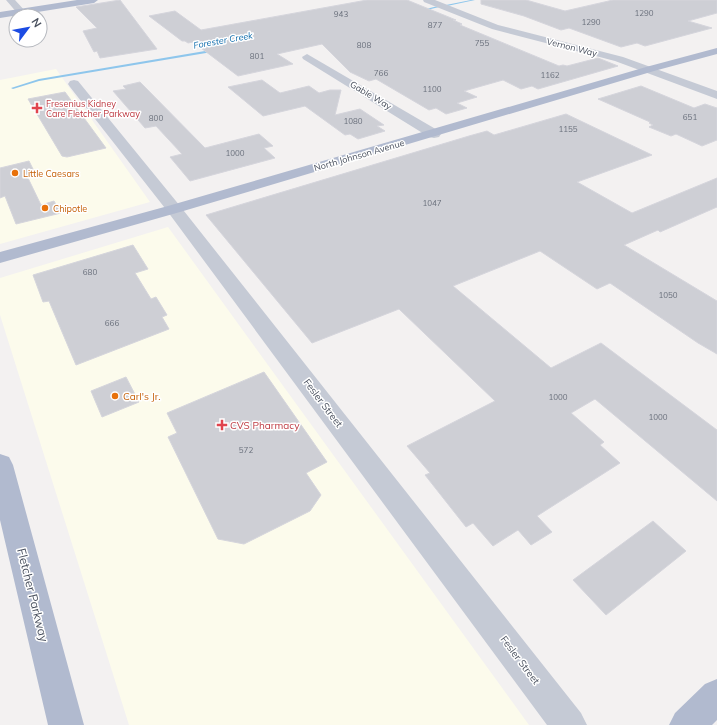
<svg xmlns="http://www.w3.org/2000/svg" width="717" height="725" viewBox="0 0 717 725" font-family="Mulish,sans-serif">
  <style>
    .commercial { fill: #fcfbec }
    .lines { fill: none; stroke-linecap: round; stroke-linejoin: round }
    .stream { fill: #8ec6ec; fill-rule: evenodd }
    .building { fill: #cecfd5; stroke: #d5d5dc }
    .minor { fill: #c5cad5; fill-rule: evenodd }
    .major { fill: #b1bacf; fill-rule: evenodd }
    .health-dot { fill: #e0444e; stroke: #fff; stroke-width: 1.5 }
    .food-dot { fill: #e8710a; stroke: #fff; stroke-width: 1.5 }
    .labels { text-anchor: middle; dominant-baseline: central; stroke-width: 3; stroke-linejoin: round; paint-order: stroke }
    .number-label { font-size: 8px; fill: #6a707c }
    .far-water-label { font-size: 9px; font-style: italic; fill: #0e6cac; stroke: #fff }
    .far-street-label { font-size: 9px; fill: #49505e; stroke: #fff }
    .far-health-label { font-size: 9px; fill: #be3a42; stroke: #fff; text-anchor: start }
    .far-food-label { font-size: 9px; fill: #c56008; stroke: #fff; text-anchor: start }
    .food-label { font-size: 10px; fill: #c56008; stroke: #fff; text-anchor: start }
    .street-label { font-size: 10px; fill: #49505e; stroke: #fff }
    .health-label { font-size: 10px; fill: #be3a42; stroke: #fff; text-anchor: start }
    .near-street-label { font-size: 12px; fill: #49505e; stroke: #fff }
  </style>
  <rect width="100%" height="100%" fill="#f3f1f1"/>
  <path class="commercial" d="M56 69 150 202 0 244V80Z
    M168 227 529 725H129L0 315V278Z"/>
  <g class="lines">
    <path class="stream" d="M471 0H475L447 6 446 5Z
      M438 6 439 7 423 11 422 10Z
      M211 50 212 52 39 81 13 89 11 88 39 79Z"/>
  </g>
  <path class="building" d="M120 0 157 49 100 58 97 51 94 52 83 31 97 28 76 7Z
    M367 0H407L456 20H453L462 24 460 25 559 66 563 65 567 66 598 58 618 66 538 89 532 86 521 89 503 80 464 91 477 97 457 103 467 108 446 114 436 108 429 110 376 79 369 81 350 72 322 44 277 54 293 64 238 76 193 42 188 43 185 41H182L149 16 175 11 201 30Z
    M481 0H526L565 11 613 0H717V13L688 21 712 28 645 46 637 43 621 47 569 28 561 30 524 16 481 4Z
    M262 80 280 93 309 86 319 93 330 90H341L335 115 360 109 384 125 377 126 385 131 358 139 350 134 345 135 305 106 263 116 228 87Z
    M140 82 205 148 259 134 273 146 264 148 275 158 190 181 170 157 182 154 156 126 145 128 113 91 126 89 123 86Z
    M641 86 694 108 705 104 717 108V140L702 146 676 134 671 136 649 127 653 125 649 123 650 122 598 99Z
    M65 92 106 148 67 157 62 156 28 99Z
    M566 114 652 155 577 182 632 213 717 178V207L660 232 658 230 624 245 717 301V354L698 343 610 283 597 289 540 251 453 286 551 368 601 343 717 430V501L595 399 571 413 604 442 600 445 620 463 537 516 552 532 531 545 518 530 493 546 473 523 466 527 425 475 430 473 407 446 495 401 399 309 312 343 206 215 469 136 487 131 494 135Z
    M29 161 36 175 28 178 41 205 54 201 61 213 16 224 5 196 0 198V168Z
    M133 245 148 269 135 273 151 299 156 297 167 315 162 317 169 329 76 365 49 301 43 302 33 275Z
    M264 372 327 462 306 473 321 495 310 511 244 544 218 539 168 437 177 433 167 413Z
    M126 377 139 402 102 417 91 391Z
    M653 521 686 551 606 615 573 580Z"/>
  <g class="lines">
    <path class="minor" d="M6 0H15L26 12 24 14H18Z
      M423 0H435L498 25 623 57 717 91V99L615 61 492 29 424 2Z
      M307 54 439 131 441 134 439 137 434 138 429 137 303 59 302 57Z
      M74 80 78 81 180 206 581 713 587 725H547L168 212 70 87 68 84 70 81Z"/>
    <path class="major" d="M77 0H98L94 3 0 18V12Z
      M717 48V54L654 71 180 212 0 263V252L168 206 646 67Z
      M0 454 9 457 13 465 84 725H48L0 520Z
      M717 679V720L712 725H669L675 713 705 684Z"/>
  </g>
  <g class="health-dot">
    <path d="M35 102h4v4h4v4h-4v4h-4v-4h-4v-4h4z"/>
    <path d="M220 419h4v4h4v4h-4v4h-4v-4h-4v-4h4z"/>
  </g>
  <g class="food-dot">
    <circle cx="15" cy="173" r="4"/>
    <circle cx="45" cy="208" r="4"/>
    <circle cx="115" cy="396" r="4"/>
  </g>
  <g class="labels">
    <g class="number-label">
      <text x="644" y="13">1290</text>
      <text x="341" y="14">943</text>
      <text x="591" y="22">1290</text>
      <text x="435" y="25">877</text>
      <text x="482" y="43">755</text>
      <text x="364" y="45">808</text>
      <text x="257" y="56">801</text>
      <text x="381" y="73">766</text>
      <text x="550" y="75">1162</text>
      <text x="432" y="89">1100</text>
      <text x="690" y="117">651</text>
      <text x="156" y="118">800</text>
      <text x="353" y="121">1080</text>
      <text x="568" y="129">1155</text>
      <text x="235" y="153">1000</text>
      <text x="432" y="203">1047</text>
      <text x="90" y="272">680</text>
      <text x="668" y="295">1050</text>
      <text x="112" y="323">666</text>
      <text x="558" y="397">1000</text>
      <text x="658" y="417">1000</text>
      <text x="246" y="450">572</text>
    </g>
    <g class="far-water-label">
      <text transform="translate(223 40) rotate(-10)">Forester Creek</text>
    </g>
    <g class="far-street-label">
      <text transform="translate(572 47) rotate(14)">Vernon Way</text>
      <text transform="translate(371 95) rotate(31)">Gable Way</text>
      <text transform="translate(359 155) rotate(-16)">North Johnson Avenue</text>
    </g>
    <g class="far-health-label">
      <text x="46" y="103">Fresenius Kidney<tspan x="46" dy="10">Care Fletcher Parkway</tspan></text>
    </g>
    <g class="far-food-label">
      <text x="23" y="173">Little Caesars</text>
      <text x="53" y="208">Chipotle</text>
    </g>
    <g class="food-label">
      <text x="123" y="396">Carl's Jr.</text>
    </g>
    <g class="street-label">
      <text transform="translate(323 403) rotate(53)">Fesler Street</text>
      <text transform="translate(520 660) rotate(53)">Fesler Street</text>
    </g>
    <g class="health-label">
      <text x="230" y="425">CVS Pharmacy</text>
    </g>
    <g class="near-street-label">
      <text transform="translate(33 595) rotate(76)">Fletcher Parkway</text>
    </g>
  </g>
  <g transform="translate(28 28) rotate(58)"><circle r="19" fill="#ffffff" stroke="#b6b9bf"/>
  <path d="M0-3L7 15L0 10L-7 15Z" fill="#1b4be3"/>
  <text y="-6" font-size="11" font-weight="bold" text-anchor="middle" fill="#49505e">N</text>
  </g>
</svg>
